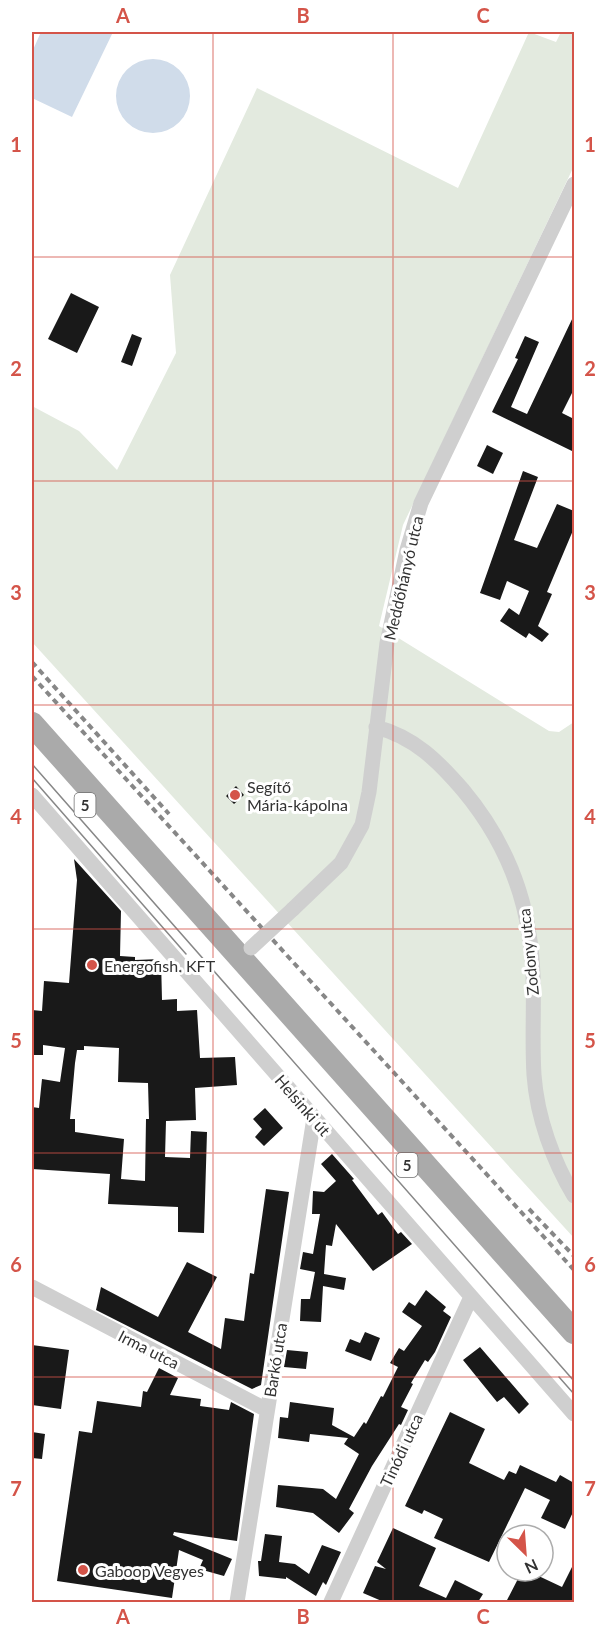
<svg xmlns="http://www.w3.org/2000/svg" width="606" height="1634" viewBox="0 0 606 1634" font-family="Lato,sans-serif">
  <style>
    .green { fill: #e3eadf }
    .water { fill: #d0dcea }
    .building { fill: #191919; fill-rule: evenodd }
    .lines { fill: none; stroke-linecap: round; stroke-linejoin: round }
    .minor { stroke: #cfcfcf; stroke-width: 15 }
    .primary { stroke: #aaa; stroke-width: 24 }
    .tram { stroke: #878787; stroke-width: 1.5 }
    .rail { stroke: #878787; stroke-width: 4; stroke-dasharray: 6 4.5; stroke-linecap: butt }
    .minor-bridge { stroke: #cfcfcf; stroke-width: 15 }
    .grid { fill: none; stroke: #d45449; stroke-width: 1.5; stroke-opacity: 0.55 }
    .poi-dot { fill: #d45449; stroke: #fff; stroke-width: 2 }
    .labels { text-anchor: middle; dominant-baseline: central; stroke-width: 6; stroke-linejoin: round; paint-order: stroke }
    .shield { fill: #fff; stroke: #707070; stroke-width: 1.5 }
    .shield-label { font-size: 15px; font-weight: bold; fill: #323232 }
    .street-label { font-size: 16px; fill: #323232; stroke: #fff }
    .poi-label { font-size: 16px; fill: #323232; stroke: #fff; text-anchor: start }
    .neatline { fill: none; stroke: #d45449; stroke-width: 2 }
    .grid-label { font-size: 20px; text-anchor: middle; font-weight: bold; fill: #d45449 }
  </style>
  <rect width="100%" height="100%" fill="#fff"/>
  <path class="green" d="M529 32 556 42 561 32H574V166L403 525 379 626 549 731 559 732 574 722V1238L32 642V406L79 431 117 470 176 353 170 275 257 88 458 188Z"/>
  <path class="water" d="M41 32H113L72 117 32 98V52Z
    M116 96a37 37 0 1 1 74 0a37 37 0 1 1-74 0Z"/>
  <path class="building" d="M71 293 99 307 77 353 48 339Z
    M574 315V389L562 413 574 419V452L492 412 518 359 515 358 525 336 539 342 511 407 527 414Z
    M132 334 142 338 132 366 121 362Z
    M487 445 503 453 493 474 477 466Z
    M523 471 538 477 514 540 537 548 557 504 574 511V528L547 592 552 594 538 626 549 634 542 642 529 633 526 638 500 621 509 608 519 615 529 591 507 581 500 600 480 593Z
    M236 786 244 795 234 804 226 796Z
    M74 859 121 911 120 956 135 957V960L161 959 162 1000 177 999V1011L197 1010 200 1058 235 1057 237 1085 195 1088 196 1120 166 1121 165 1157 190 1158 191 1131 207 1132 204 1233 178 1232V1207L108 1204 110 1174 32 1169V1107L39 1108 42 1079 60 1082 65 1048 43 1045V1055H32V1010L42 1011 44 981 69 983 77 880ZM84 1046 119 1048 118 1082 148 1083 149 1119H146L145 1181 121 1179 124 1139 75 1132V1119H70L75 1063 77 1050H84Z
    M265 1108 283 1128 264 1146 255 1137 262 1129 253 1119Z
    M332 1154 354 1179 352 1180 378 1215 382 1212 398 1234 401 1232 412 1244 373 1271 336 1224 332 1246 326 1245 324 1274 346 1278 344 1290 323 1286 321 1322 300 1321 301 1299H310L315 1272 300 1269 303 1252 313 1254 320 1214H312L313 1191 324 1192 336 1181 321 1164Z
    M266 1189 289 1192 261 1385 252 1389 96 1310 101 1287 158 1317 187 1262 217 1277 188 1332 221 1349 225 1318 244 1321 250 1273 254 1274Z
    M426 1290 446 1307 443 1311 451 1317 435 1352 428 1362 425 1360 411 1383 413 1384 401 1407 408 1410 401 1425 399 1424 372 1466 349 1509 354 1513 339 1533 313 1513 276 1507 278 1485 323 1489 336 1499 359 1454 344 1444 348 1438 310 1434 309 1442 278 1438 280 1417 288 1418 290 1402 334 1408 332 1425 354 1437 364 1422 366 1424 381 1396 383 1397 398 1367 390 1363 399 1348 404 1351 422 1326 402 1312 409 1302 415 1306Z
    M365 1332 380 1338 371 1361 345 1351 350 1339 360 1343Z
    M32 1345 69 1350 61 1409 32 1405Z
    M480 1347 529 1404 519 1414 504 1397 497 1402 463 1360Z
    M287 1350 308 1352 306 1369 284 1367Z
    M159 1368 178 1378 170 1395 201 1399 200 1406 229 1410 231 1402 254 1414 237 1541 174 1532 173 1535 232 1559 224 1576 199 1569 203 1560 179 1550 172 1598 57 1581 79 1431 92 1433 97 1401 141 1407 143 1391 147 1392Z
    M450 1412 485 1429 469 1463 504 1480 509 1471 516 1474 520 1465 556 1482 560 1475 574 1483V1510L565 1529 541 1518 550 1500 525 1488 489 1562 434 1538 443 1519 424 1510 422 1514 405 1506Z
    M32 1432 45 1434 42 1459 32 1458Z
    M393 1528 436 1548 419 1586 446 1598 455 1580 483 1594 478 1602H384L363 1593 375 1566 386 1569 377 1562Z
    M265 1534 282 1536 279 1562 295 1564 309 1574 322 1545 341 1552 326 1585 323 1582 316 1596 286 1577V1579L259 1576 258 1561H261Z
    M574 1563V1602H506L522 1571H528L562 1587Z"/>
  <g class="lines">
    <path class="minor" d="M376 727C414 737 438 761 463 790 498 832 521 880 529 934 537 981 531 1028 534 1075 537 1117 553 1161 574 1196
      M32 795 574 1414
      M293 909 341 863 362 825 369 792 387 643 407 550 421 503 574 184
      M32 1287 267 1410
      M237 1602 314 1118
      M331 1602 471 1297"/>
    <path class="primary" d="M32 724 574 1332"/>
    <path class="tram" d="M32 764 574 1381
      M32 778 186 954
      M559 1377 574 1394"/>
    <path class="rail" d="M32 662 169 814
      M32 676 574 1270
      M529 1209 574 1256"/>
    <path class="minor-bridge" d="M251 948 293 909"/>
  </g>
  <path class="grid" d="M213 32V1602M393 32V1602M32 257H574M32 481H574M32 705H574M32 929H574M32 1153H574M32 1377H574"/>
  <g class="poi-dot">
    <circle cx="235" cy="795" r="6"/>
    <circle cx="92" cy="965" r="6"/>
    <circle cx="83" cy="1570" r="6"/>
  </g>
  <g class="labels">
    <g class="shield">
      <rect x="74.5" y="793" width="21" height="24" rx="4.5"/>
      <rect x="396.5" y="1153" width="21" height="24" rx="4.5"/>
    </g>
    <g class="shield-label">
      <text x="85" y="805">5</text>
      <text x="407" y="1165">5</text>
    </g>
    <g class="street-label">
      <text transform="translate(403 578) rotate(-77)">Meddőhányó utca</text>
      <text transform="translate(528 952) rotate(-96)">Zodony utca</text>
      <text transform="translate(303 1105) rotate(49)">Helsinki út</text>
      <text transform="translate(149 1349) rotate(27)">Irma utca</text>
      <text transform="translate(275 1360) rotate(-81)">Barkó utca</text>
      <text transform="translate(401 1450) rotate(-65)">Tinódi utca</text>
    </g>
    <g class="poi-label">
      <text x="247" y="786">Segítő<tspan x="247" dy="18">Mária-kápolna</tspan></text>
      <text x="104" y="965">Energofish. KFT</text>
      <text x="95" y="1570">Gaboop Vegyes</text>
    </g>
  </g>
  <rect width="606" height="1634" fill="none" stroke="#ffffff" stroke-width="66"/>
  <g transform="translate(525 1553) rotate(155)"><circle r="28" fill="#ffffff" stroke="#adadad" stroke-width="1.5"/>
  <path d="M0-4.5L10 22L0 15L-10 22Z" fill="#d45449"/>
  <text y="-9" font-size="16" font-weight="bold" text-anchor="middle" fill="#323232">N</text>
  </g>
  <rect x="33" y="33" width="540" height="1568" class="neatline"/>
  <g class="grid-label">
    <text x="123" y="23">A</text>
    <text x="303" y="23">B</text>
    <text x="483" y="23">C</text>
    <text x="16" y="152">1</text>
    <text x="590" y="152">1</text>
    <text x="16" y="376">2</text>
    <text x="590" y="376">2</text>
    <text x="16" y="600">3</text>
    <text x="590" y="600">3</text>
    <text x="16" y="824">4</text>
    <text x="590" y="824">4</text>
    <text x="16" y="1048">5</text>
    <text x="590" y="1048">5</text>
    <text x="16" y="1272">6</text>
    <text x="590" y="1272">6</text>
    <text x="16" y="1496">7</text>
    <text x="590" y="1496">7</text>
    <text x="123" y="1624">A</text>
    <text x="303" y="1624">B</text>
    <text x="483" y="1624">C</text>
  </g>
</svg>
